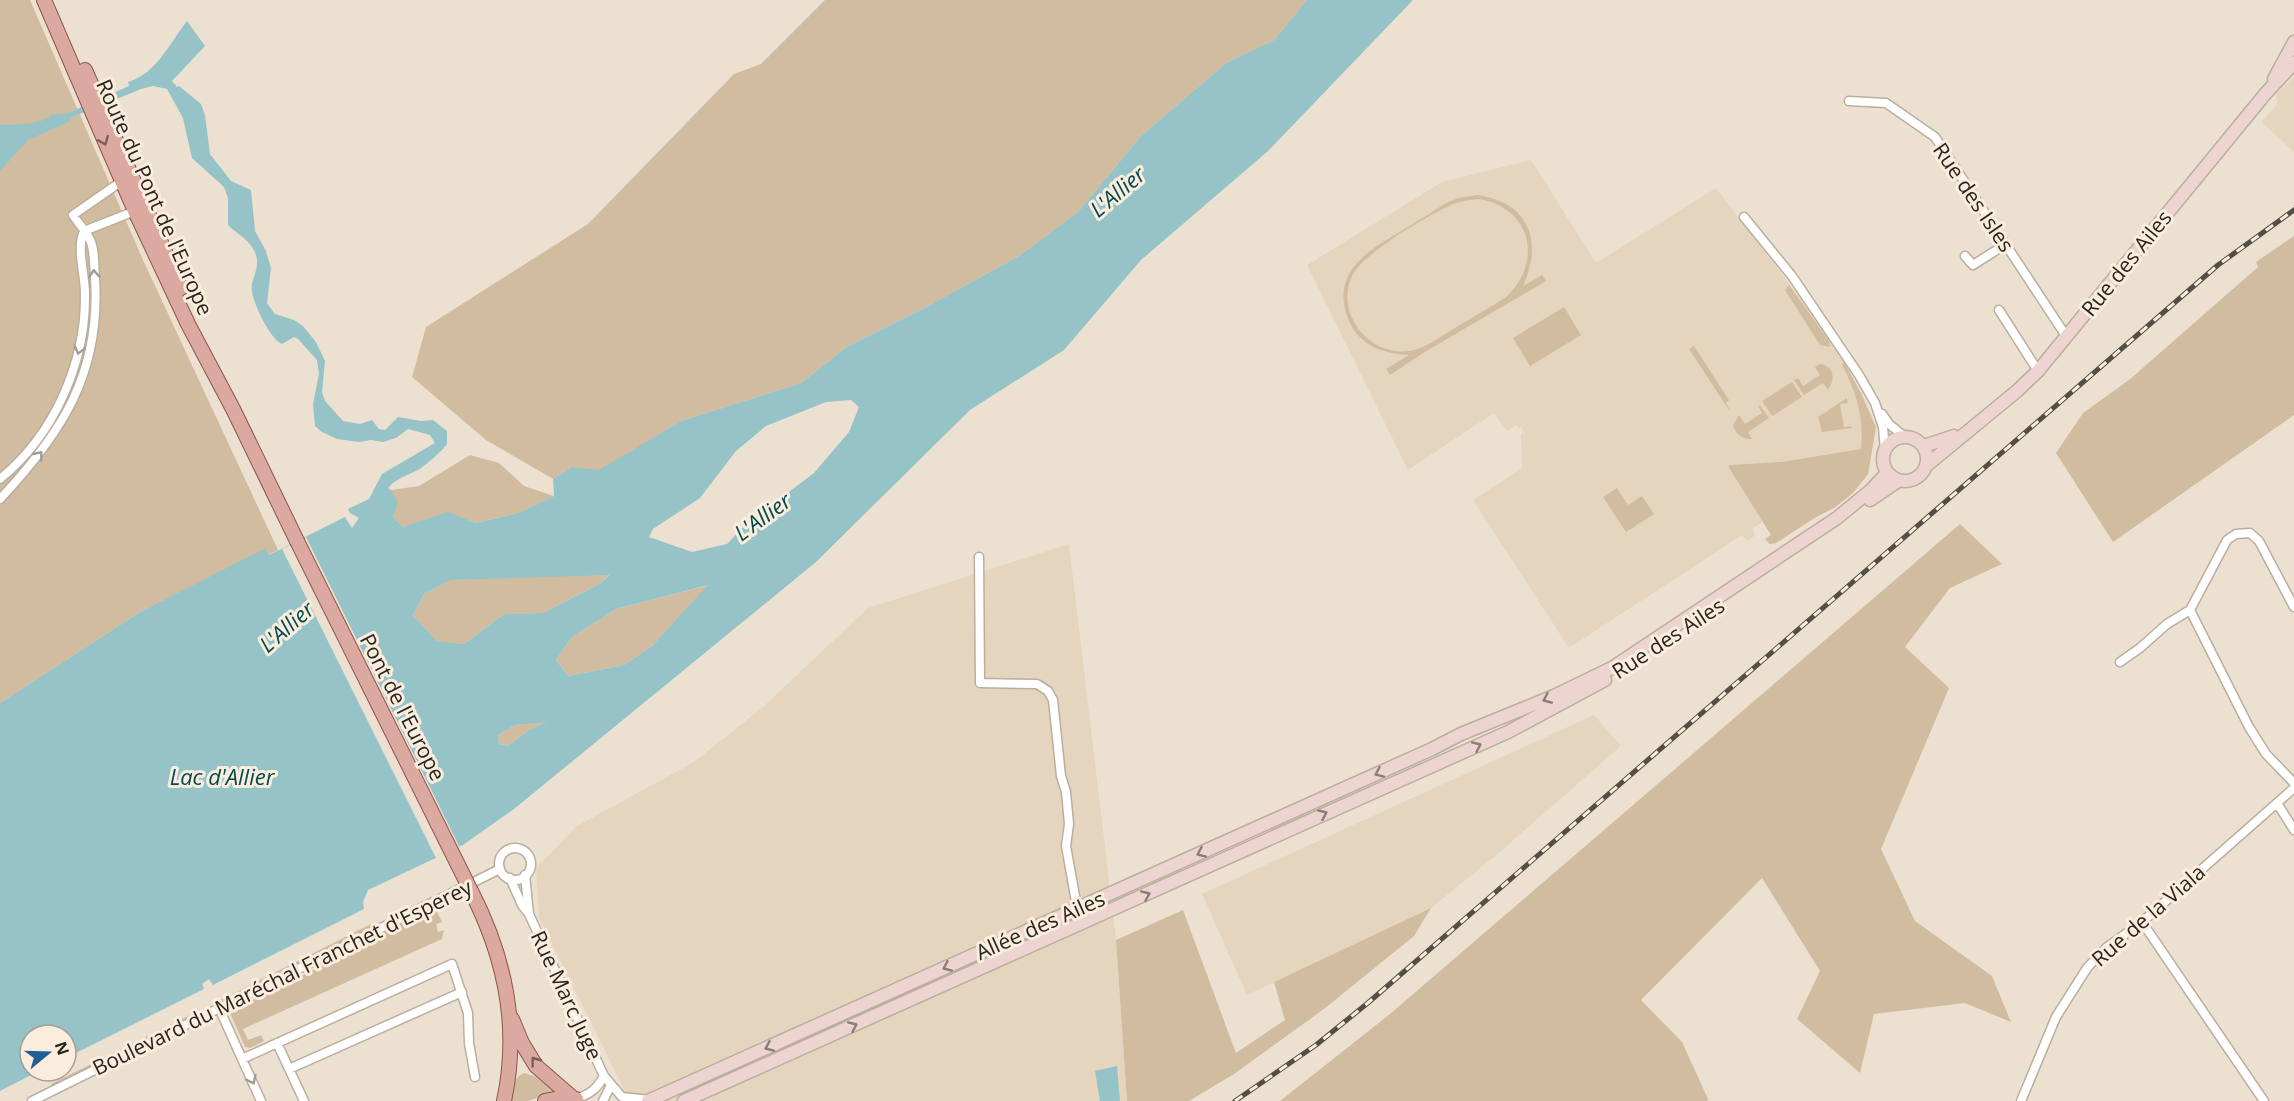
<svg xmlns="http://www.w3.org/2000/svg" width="2294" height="1101" viewBox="0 0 2294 1101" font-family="'Open Sans',sans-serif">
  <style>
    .built { fill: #e5d5bf }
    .green { fill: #d2bca0; fill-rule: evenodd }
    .water { fill: #96c3c7; fill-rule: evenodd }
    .pier { fill: #ece0d1 }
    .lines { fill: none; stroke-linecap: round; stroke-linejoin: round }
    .minor-casing { stroke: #baae9f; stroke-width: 11 }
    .secondary-casing { stroke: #baae9f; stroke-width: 15 }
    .primary-casing { stroke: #8d554a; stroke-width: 16 }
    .minor { stroke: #fff; stroke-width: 8 }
    .secondary { stroke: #edd4d0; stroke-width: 12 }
    .primary { stroke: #dca9a1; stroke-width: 14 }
    .rail-casing { stroke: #534e46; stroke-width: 5 }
    .rail { stroke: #faedde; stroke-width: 3; stroke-dasharray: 9; stroke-linecap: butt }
    .primary-bridge-casing { stroke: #8d554a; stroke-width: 16; stroke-linecap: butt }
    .primary-bridge { stroke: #dca9a1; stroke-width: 14 }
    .oneway { stroke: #796059 }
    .oneway2 { stroke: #9e9c9a }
    .oneway3 { stroke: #8a7c77 }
    .labels { text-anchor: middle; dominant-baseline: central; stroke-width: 6; stroke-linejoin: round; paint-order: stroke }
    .street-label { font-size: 21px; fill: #28241e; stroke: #faedde }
    .water-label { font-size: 22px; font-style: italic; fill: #034a4f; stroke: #faedde }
  </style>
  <rect width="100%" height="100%" fill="#ece0d1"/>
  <path class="built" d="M2294 77V152L2262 122 2277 104 2276 94Z
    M1531 160 1596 263 1716 188 1812 314 1846 363 1876 427 1868 474 1853 493 1834 508 1816 517 1776 543 1770 544 1765 539 1771 535 1763 522 1753 528 1755 535 1753 537 1747 541 1742 535 1569 648 1473 500 1522 468 1521 434 1524 432 1521 427 1519 428 1516 425 1507 431 1494 413 1408 470 1307 265 1442 182Z
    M1069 544 1116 940 1127 1101H630L539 918 536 868 577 826 694 762 763 707 868 608Z
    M1594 715 1621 746 1495 856 1431 908 1247 995 1202 894Z"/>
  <path class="green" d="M0 0H30L143 260 278 550 268 555 266 549 140 612 0 703Z
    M825 0H1307L1274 40 1226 63 1141 136 1078 212 1019 256 928 306 848 346 801 383 681 421 599 471 572 467 553 479 486 440 412 377 426 327 588 224 734 74 761 64Z
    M1478 195C1530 203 1543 242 1523 286L1542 275 1546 281 1423 353 1390 375 1386 369 1409 355C1386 354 1362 347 1351 325 1327 276 1364 253 1401 231 1416 222 1432 212 1448 202L1459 198ZM1478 199C1532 207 1544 263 1505 298 1487 309 1468 320 1450 331 1438 338 1427 347 1414 350 1372 360 1334 315 1352 276 1362 254 1427 216 1451 205 1460 201 1468 200 1478 199Z
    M2294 236V415L2113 542 2056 453 2083 413 2129 380 2258 267 2256 262Z
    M1789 285 1829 341 1830 347 1820 345 1785 290Z
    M1564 307 1581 335 1530 366 1513 338Z
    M1694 346 1729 400 1726 403 1730 410H1729L1689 349Z
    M1844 362 1861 393 1876 427 1868 474 1853 493 1834 508 1816 517 1776 543 1770 544 1765 539 1771 535 1728 466 1730 465 1782 462 1861 449C1864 418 1857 393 1842 365Z
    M1819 364C1834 365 1836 379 1828 390L1823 383 1804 395 1794 380 1798 378 1803 386 1820 375 1815 367Z
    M1792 382 1802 397 1772 416 1762 401Z
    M1847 398 1848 403 1840 404 1844 427 1851 426 1852 428 1822 432 1818 417Z
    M1760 405 1769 418 1748 432 1752 439C1743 440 1735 434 1733 425L1739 415 1745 424 1762 413 1758 406Z
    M470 455 499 463 524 486 554 496 521 512 476 523 448 513 403 527 393 517 391 490 419 486Z
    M1617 488 1628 505 1642 496 1654 514 1626 532 1603 497Z
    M1960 524 2002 564 1950 588 1905 647 1949 688 1881 849 1915 921 1992 976 2011 1022 1965 1003 1874 1014 1860 1073 1797 1019 1820 971 1762 878 1641 1000 1682 1042 1708 1099 1707 1101H1280L1390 1014Z
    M609 574 601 583 543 613 504 614 464 644 436 642 413 615 424 594 451 580Z
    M709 585 652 646 624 665 568 676 556 660 572 637 616 609Z
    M548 721 529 730 508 746 499 744 498 735 515 725Z
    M434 906 442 922 436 924 438 932 444 930 442 939 243 1029 248 1040 261 1035 264 1041 250 1048 245 1047 230 1013 231 1011 385 934 384 931Z
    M1431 908 1414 936 1324 1009 1234 1074 1189 1101H1127L1116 940 1183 910 1236 1053 1285 1020 1274 982Z
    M373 923 375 927 222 1003 220 1000Z
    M200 1010 201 1013 52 1087 51 1084Z
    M524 1073 536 1077 555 1092 528 1101H511C513 1090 513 1077 524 1073Z"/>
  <path class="water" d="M1307 0H1413L1268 151 1141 260 1064 350 970 410 816 562 514 809 463 845 368 890 363 902 364 909 213 985 209 979 202 984 204 989 66 1058V1035H30V1071L35 1073 0 1091V703L140 612 266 548 269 555 345 517 352 528 359 518 350 513 348 509 369 499 382 474 435 443 430 435 408 429 396 438 383 442 371 440 359 442 337 439 322 432 315 426 313 404 319 374 317 360 298 339 294 337 282 344C270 339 254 305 252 292 249 277 265 267 252 247 247 239 235 232 228 225V198L224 187 192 158 183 118 167 89 153 86 141 89 70 118 69 122 28 140 0 171V125C15 124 40 126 51 115L68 113 129 86 128 82C156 74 170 43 187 21L205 46 172 81 177 87 179 86 201 104 205 115 210 154 231 181 251 190 255 231 266 251 271 268 267 303 275 314 294 320 303 326 316 342 325 361 322 392 325 401 343 421 360 424 372 420 379 429 385 430 398 417 421 421 433 420 447 431V444C442 451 425 466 418 470 406 476 397 478 388 488L391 490 398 503 393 517 403 527 448 512 476 523 521 512 554 496 553 479 572 467 599 470 681 421 801 383 848 346 928 306 1019 256 1078 212 1141 136 1226 63 1274 40ZM851 400 859 407 849 432 814 473 744 526 727 544 692 552 649 537 653 529 700 498 736 451 766 426 826 402ZM609 575 601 583 543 613 504 614 464 644 436 641 413 615 424 594 451 580ZM708 585 652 646 624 665 568 676 556 660 572 637 616 609ZM546 722 529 730 508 746 499 744 498 735 515 725Z
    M1117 1066 1120 1101H1100L1095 1071Z"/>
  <path class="pier" d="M306 537 461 850 437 860 282 549Z"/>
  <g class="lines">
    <g class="minor-casing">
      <path id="minor" d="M1849 101 1886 103 1935 137 2066 336
        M1744 217 1792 276 1859 375 1875 403 1883 427 1885 450
        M1965 256 1973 265 2006 244
        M1999 310 2038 371
        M1882 414 1889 424 1905 437
        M0 479C54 435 86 363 85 294 85 273 76 249 84 231L135 211V209
        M0 499C62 433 101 373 95 278 94 267 95 247 89 238 85 230 78 223 73 215L122 181 124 184
        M979 557 980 683 1037 684 1048 691 1053 700 1061 776 1066 792 1069 824 1066 846 1080 924
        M2294 607 2259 541 2250 533 2236 534 2227 540 2190 610 2249 727 2266 754 2294 783
        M2120 662 2140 648 2167 624 2190 610
        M2277 803 2294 830
        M499 864a16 16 0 1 1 32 0a16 16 0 1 1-32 0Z
        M525 875 529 914
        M510 878 522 905 529 914 604 1076 622 1097 650 1100
        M2142 922 2264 1101
        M219 1008 261 1101
        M277 1043 304 1101
        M242 1059 452 964 468 1013 469 1043 475 1077
        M289 1069 462 992
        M576 1099C590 1094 597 1089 604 1076
        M32 1101 500 869
        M603 1101 611 1085
        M2021 1101 2056 1017 2087 968 2106 948 2142 922 2294 788"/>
    </g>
    <g class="secondary-casing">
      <path id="secondary" d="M2274 79 2294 42
        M1883 459a22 22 0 1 1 44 0a22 22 0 1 1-44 0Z
        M1924 446 1954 436
        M1927 465 2017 391 2038 371 2266 93 2294 63
        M1870 500 1898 481
        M648 1101 1432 749 1461 734 1554 696 1612 668 1837 518 1870 491 1887 473
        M684 1101 1508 732 1605 680"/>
    </g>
    <g class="primary-casing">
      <path id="primary" d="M44 0 135 211 188 324 233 409 297 541
        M85 70 181 288
        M471 891C505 957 520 1027 504 1101
        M512 1019 522 1043 536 1066 574 1099
        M545 1101 562 1098 576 1099"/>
    </g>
    <use href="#minor" class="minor"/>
    <use href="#secondary" class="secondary"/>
    <use href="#primary" class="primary"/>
    <g class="rail-casing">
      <path id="rail" d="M1235 1101 1316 1045 1369 1002 2218 265 2294 210"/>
    </g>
    <use href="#rail" class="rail"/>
    <g class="primary-bridge-casing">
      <path id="primary-bridge" d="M297 541 471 891"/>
    </g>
    <use href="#primary-bridge" class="primary-bridge"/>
  </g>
  <defs><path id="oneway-chevron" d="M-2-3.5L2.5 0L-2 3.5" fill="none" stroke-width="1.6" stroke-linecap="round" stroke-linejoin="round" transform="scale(1.5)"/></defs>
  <g class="oneway">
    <use href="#oneway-chevron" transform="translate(104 141) rotate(68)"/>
    <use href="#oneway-chevron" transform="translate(535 1061) rotate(-127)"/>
  </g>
  <g class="oneway2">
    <use href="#oneway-chevron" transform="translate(94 274) rotate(-94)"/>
    <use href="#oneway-chevron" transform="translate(79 350) rotate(104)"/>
    <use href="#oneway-chevron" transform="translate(39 455) rotate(-51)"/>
    <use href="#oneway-chevron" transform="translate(252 1080) rotate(65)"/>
  </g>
  <g class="oneway3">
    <use href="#oneway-chevron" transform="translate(1547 699) rotate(156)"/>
    <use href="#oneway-chevron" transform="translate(1477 746) rotate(-24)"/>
    <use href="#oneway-chevron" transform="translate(1379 773) rotate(156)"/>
    <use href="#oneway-chevron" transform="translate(1323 814) rotate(-24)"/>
    <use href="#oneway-chevron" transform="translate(1201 853) rotate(156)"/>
    <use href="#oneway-chevron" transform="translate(1146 895) rotate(-24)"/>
    <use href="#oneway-chevron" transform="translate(947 967) rotate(156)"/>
    <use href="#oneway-chevron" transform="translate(853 1026) rotate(-24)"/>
    <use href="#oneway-chevron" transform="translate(769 1047) rotate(156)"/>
  </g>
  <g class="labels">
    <g class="street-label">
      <text transform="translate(155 197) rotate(66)">Route du Pont de l'Europe</text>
      <text transform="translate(1974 197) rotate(56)">Rue des Isles</text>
      <text transform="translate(2126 263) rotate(-51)">Rue des Ailes</text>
      <text transform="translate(1668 638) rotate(-33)">Rue des Ailes</text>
      <text transform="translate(403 707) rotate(63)">Pont de l'Europe</text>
      <text transform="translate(2148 915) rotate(-41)">Rue de la Viala</text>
      <text transform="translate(1040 925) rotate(-24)">Allée des Ailes</text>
      <text transform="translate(282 977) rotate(-26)">Boulevard du Maréchal Franchet d'Esperey</text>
      <text transform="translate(567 995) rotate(65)">Rue Marc Juge</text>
    </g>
    <g class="water-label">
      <text transform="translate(1117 191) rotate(-40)">L'Allier</text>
      <text transform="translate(762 516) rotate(-36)">L'Allier</text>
      <text transform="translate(286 626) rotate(-41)">L'Allier</text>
      <text x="222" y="776">Lac d'Allier</text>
    </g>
  </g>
  <g transform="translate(48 1053) rotate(71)"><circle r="28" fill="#faedde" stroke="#a69d91" stroke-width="1.5"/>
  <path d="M0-4.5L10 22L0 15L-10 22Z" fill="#225f95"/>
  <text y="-9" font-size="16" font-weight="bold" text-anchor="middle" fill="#28241e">N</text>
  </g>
</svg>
